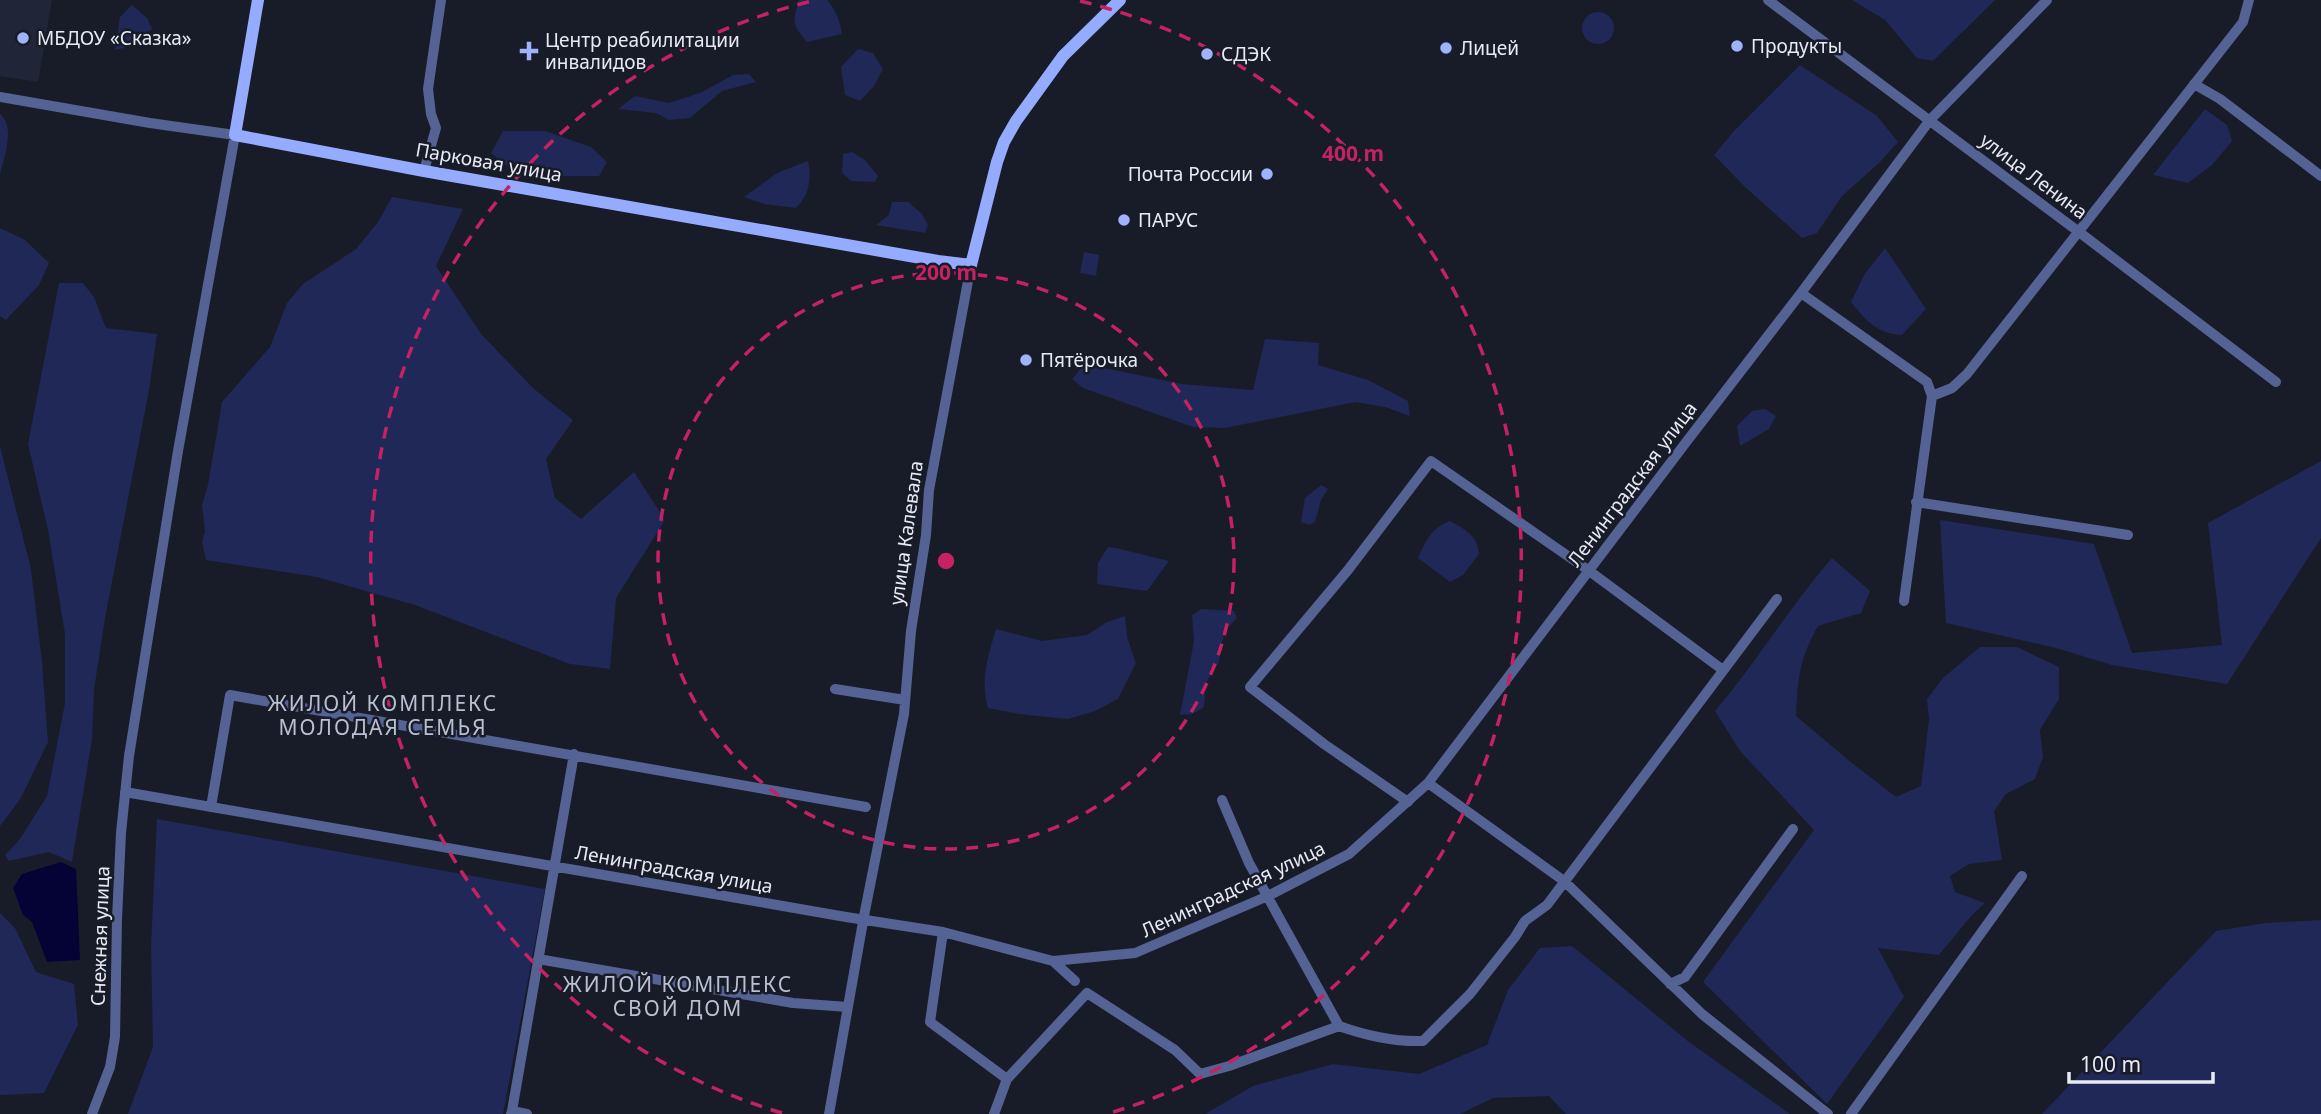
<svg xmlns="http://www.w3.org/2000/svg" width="2321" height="1114" viewBox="0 0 2321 1114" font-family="'Noto Sans',sans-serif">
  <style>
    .built { fill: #202537 }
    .green { fill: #1f2856 }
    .water { fill: #050236 }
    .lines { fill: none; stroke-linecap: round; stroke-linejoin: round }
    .minor { stroke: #556294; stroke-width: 10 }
    .major { stroke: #95abff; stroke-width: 12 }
    .ring { fill: none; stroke: #c42263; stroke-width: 3.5; stroke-dasharray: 12 9 }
    .poi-dot { fill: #9fb3fd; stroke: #181c28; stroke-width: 2.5 }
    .labels { text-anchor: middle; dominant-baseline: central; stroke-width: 5; stroke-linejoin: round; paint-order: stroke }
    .poi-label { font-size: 19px; fill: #e7eaf3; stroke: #181c28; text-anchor: start }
    .street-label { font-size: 19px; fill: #e7eaf3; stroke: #181c28 }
    .neighbourhood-label { font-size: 21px; letter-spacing: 2px; fill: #babfd1; stroke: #181c28 }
    .centre { fill: #c42263; stroke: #181c28; stroke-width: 3.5 }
    .ring-label { font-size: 21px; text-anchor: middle; font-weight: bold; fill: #c42263; stroke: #181c28; stroke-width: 5; stroke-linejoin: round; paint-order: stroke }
  </style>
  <rect width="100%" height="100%" fill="#181c28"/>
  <path class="built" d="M0 0H52L38 82 0 76Z"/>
  <path class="green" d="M799 0H827C836 10 840 21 842 34L807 42C791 24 793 22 799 0Z
    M1852 0H1995L1933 61 1917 58 1885 20Z
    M132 5 147 18 152 29 128 47 115 50 120 17Z
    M1582 28a16 16 0 1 1 32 0a16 16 0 1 1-32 0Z
    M858 49 873 53 883 69 874 86 860 101 845 95 841 67Z
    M1800 65 1877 116 1898 142 1879 163 1842 196 1817 233 1802 238 1745 187 1714 155 1734 131Z
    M749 74 756 82 722 91 690 118 669 120 656 113 618 109 635 96 669 103 700 93 733 75Z
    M2205 109 2227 125 2232 141 2212 165 2188 183 2153 175Z
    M0 114C16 127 4 157 0 174Z
    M503 131H545L591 147 607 162 599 176H565L507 166 491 153Z
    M852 152 865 160 878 176 875 182 851 181 842 173 843 154Z
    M808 161C812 179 809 195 796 208L764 204 744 197 777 173Z
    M392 197 463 209 436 266 481 334 534 389 573 420 546 459 555 498 581 519 634 472 665 520 616 598 610 669 570 664 415 605 317 577 206 560 202 542 205 531 202 505 208 485 222 402 270 347 287 303 303 284 356 249 378 222Z
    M892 202H908L922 214 928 225 925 233 876 225 889 215Z
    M0 228 25 240 49 263 39 285 6 320 0 316Z
    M1885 248 1926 309 1902 335C1878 334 1866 321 1851 302L1864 275Z
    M1084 252 1099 255 1096 276 1080 273Z
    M59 283H83L94 297 106 328 157 334 149 390 105 618 94 690 92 739 72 862 49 852 9 861 5 855 20 839 47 796 65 703V634L48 530 28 444Z
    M1265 339 1319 343 1318 365 1368 380 1408 401 1410 416 1385 407 1355 402 1225 428 1193 427 1083 388 1072 379 1085 364 1182 384 1253 390Z
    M1765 409 1776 416 1769 429 1740 446 1737 426 1752 411Z
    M0 446 31 569 42 662 48 742 21 798 0 826Z
    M2321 461V538L2227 684 2112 665 2056 648 1946 623 1940 520 2094 544 2132 653 2222 645 2208 523Z
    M1321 485 1328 489 1321 500 1315 522 1309 525 1301 522 1305 498Z
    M1450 521C1466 530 1477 535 1479 554L1463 575 1450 582 1418 558C1425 542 1432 527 1450 521Z
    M1108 547 1116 548 1169 561 1147 591 1097 584 1098 563Z
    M1832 558 1870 591 1861 613 1818 626C1799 660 1798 677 1796 716L1852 763 1896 797 1921 786 1929 720 1927 699 1943 678 1980 647H2017L2059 667V699L2040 730 2043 757 2035 779 2006 794 1994 811 2002 860 1969 864 1950 876 1955 892 1985 903 1972 915 1939 955 1878 948 1904 997 1827 1104 1703 982 1814 830 1740 751 1715 711C1757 662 1790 606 1832 558Z
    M1201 609 1234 611 1237 618 1226 629 1221 645 1219 662 1204 686 1205 700 1203 708 1192 714 1180 715 1194 641 1192 615Z
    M1125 616 1127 637 1136 663 1118 699 1095 711 1068 719 1019 714 988 708C980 678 988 657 996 629L1042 641 1087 635 1107 622Z
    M157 819 545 889 503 1114H128L153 1047 151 946Z
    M0 913 15 928 36 972 74 984 78 1025 44 1093 0 1095Z
    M2321 920V1114H2042L2216 931 2265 923Z
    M1572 946 1689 1042 1790 1114H1566L1549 1096 1493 1098 1460 1114H1205L1253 1086 1333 1064 1419 1074 1487 1045 1508 990 1540 948Z"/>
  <path class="water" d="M61 862 76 869 80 960 47 962 32 922 23 915 13 888 22 874Z"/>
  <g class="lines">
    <path class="minor" d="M1768 0 2079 232 2276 382
      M2194 84 2220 99 2321 176
      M0 97 150 123 235 135 178 451 129 756 121 833 117 919 115 1037 110 1067 92 1114
      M424 171 436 128 431 114 428 89 441 0
      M1801 293 1927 382 1932 396 1904 601
      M1932 396 1952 388 1967 374 2243 22 2249 0
      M1916 502 2128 535
      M835 689 905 700
      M1428 783 1564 881 1702 1014 1828 1114
      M125 792 846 917 943 932 1053 961 1135 953 1268 896 1349 854 1428 783 1687 441 1801 293 1930 120 2047 0
      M1222 800 1249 863 1339 1026C1367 1036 1393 1042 1423 1041L1470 994 1515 937 1525 921 1547 905 1777 599
      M1408 802 1324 744 1250 687 1348 570 1431 461 1588 570 1723 670
      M211 807 230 695 866 807
      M943 932 930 1022 1007 1079
      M538 959 793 1003 848 1007
      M1053 961 1075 981
      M1670 984 1685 977 1793 829
      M512 1111 574 754
      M511 1114 512 1111 527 1114
      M829 1114 864 916 904 714 911 631 926 535 929 490 971 265
      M994 1114 1007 1079 1087 993 1175 1050 1200 1074 1229 1066 1339 1026
      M1851 1114 2022 876"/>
    <path class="major" d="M258 0 235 135 424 171 938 261 971 265 997 162 1004 142 1016 121 1063 56 1120 0"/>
  </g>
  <g class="ring">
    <circle cx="946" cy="561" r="288"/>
    <path d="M782 1113A576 576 0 0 1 812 1M1080 1A576 576 0 0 1 1110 1113"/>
  </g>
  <g class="poi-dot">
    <circle cx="23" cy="38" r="7"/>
    <circle cx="1737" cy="46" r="7"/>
    <circle cx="1446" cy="48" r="7"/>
    <path d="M525.5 40.5h7v7h7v7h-7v7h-7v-7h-7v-7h7z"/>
    <circle cx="1207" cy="54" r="7"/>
    <circle cx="1267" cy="174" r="7"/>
    <circle cx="1124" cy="220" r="7"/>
    <circle cx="1026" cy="360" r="7"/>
  </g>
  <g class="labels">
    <g class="poi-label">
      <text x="37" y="38">МБДОУ «Сказка»</text>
      <text x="545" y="40">Центр реабилитации<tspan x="545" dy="22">инвалидов</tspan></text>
      <text x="1751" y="46">Продукты</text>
      <text x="1460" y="48">Лицей</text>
      <text x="1221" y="54">СДЭК</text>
      <text x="1253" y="174" text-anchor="end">Почта России</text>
      <text x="1138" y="220">ПАРУС</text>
      <text x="1040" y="360">Пятёрочка</text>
    </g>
    <g class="street-label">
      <text transform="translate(489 162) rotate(10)">Парковая улица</text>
      <text transform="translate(2034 176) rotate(37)">улица Ленина</text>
      <text transform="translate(1632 484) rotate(-53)">Ленинградская улица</text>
      <text transform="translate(906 533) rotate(-82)">улица Калевала</text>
      <text transform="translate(674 869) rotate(10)">Ленинградская улица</text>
      <text transform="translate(1233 889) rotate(-25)">Ленинградская улица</text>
      <text transform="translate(100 936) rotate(-88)">Снежная улица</text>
    </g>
    <g class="neighbourhood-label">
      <text x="383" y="703">ЖИЛОЙ КОМПЛЕКС<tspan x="383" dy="24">МОЛОДАЯ СЕМЬЯ</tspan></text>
      <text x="678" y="984">ЖИЛОЙ КОМПЛЕКС<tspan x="678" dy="24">СВОЙ ДОМ</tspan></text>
    </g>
  </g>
  <circle cx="946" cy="561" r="10" class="centre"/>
  <g class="ring-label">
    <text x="1353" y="161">400 m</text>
    <text x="946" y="280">200 m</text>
  </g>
  <path d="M2069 1072v10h144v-10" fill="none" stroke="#e7eaf3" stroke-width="3.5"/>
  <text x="2080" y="1072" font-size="21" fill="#e7eaf3" stroke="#181c28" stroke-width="5" paint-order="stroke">100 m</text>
</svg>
